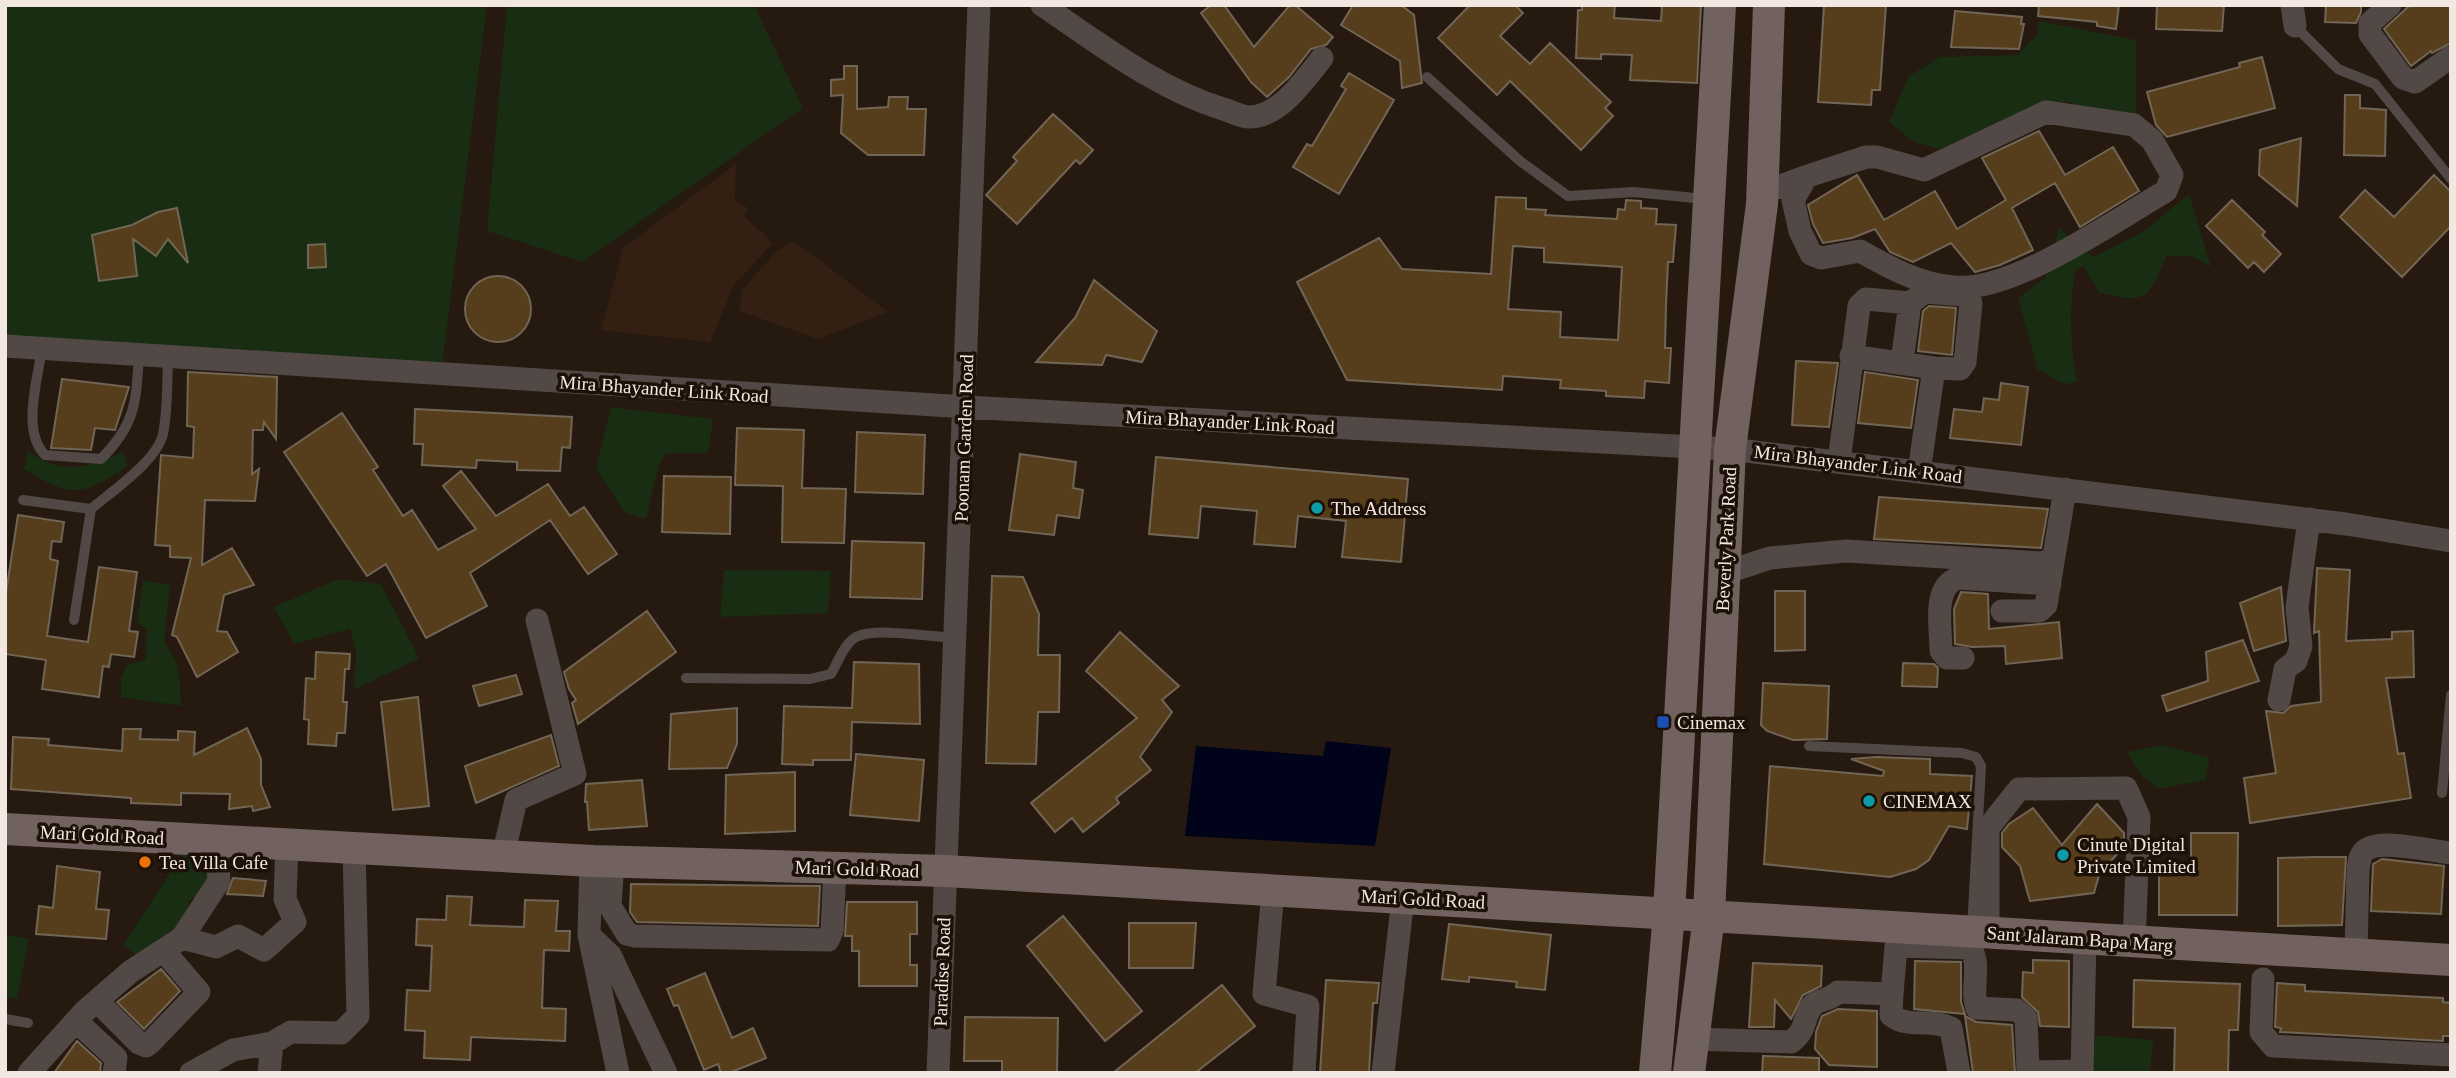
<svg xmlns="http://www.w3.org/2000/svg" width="2456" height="1078" viewBox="0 0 2456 1078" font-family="'Times New Roman',serif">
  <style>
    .built { fill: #332012 }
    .green { fill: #182d12 }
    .water { fill: #000319 }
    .building { fill: #563e1c; stroke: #716555; stroke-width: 2; fill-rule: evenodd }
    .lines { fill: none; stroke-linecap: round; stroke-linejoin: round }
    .lane { stroke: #524947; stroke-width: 10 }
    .street { stroke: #524947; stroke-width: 23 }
    .secondary { stroke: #71625f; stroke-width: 32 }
    .culture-dot { fill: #0f9aa8; stroke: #1d1007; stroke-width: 2.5 }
    .transit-dot { fill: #1a4fb4; stroke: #1d1007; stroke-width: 2.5 }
    .food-dot { fill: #e8710a; stroke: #1d1007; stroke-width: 2.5 }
    .labels { text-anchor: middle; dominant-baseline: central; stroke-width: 7; stroke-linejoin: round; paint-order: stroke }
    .street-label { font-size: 19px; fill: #f2e8e1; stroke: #1d1007 }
    .poi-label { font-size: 19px; fill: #f2e8e1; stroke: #1d1007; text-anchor: start }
  </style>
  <rect width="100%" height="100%" fill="#26190f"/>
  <path class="built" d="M736 164 735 200 748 208 744 216 773 243 734 285 710 342 601 330 623 248Z
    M794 241 888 312 818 339 739 311 742 290 776 252Z"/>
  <path class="green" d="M5 5H487L441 375 5 346Z
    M507 5H754L803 108 582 262 487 231Z
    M2038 21 2136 40V115L2095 114 2070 102 2039 104 1939 149 1914 142 1889 122 1909 76 1940 57 2018 55 2037 35Z
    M2189 194 2211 267 2191 256H2167C2146 299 2150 304 2100 293L2083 266 2075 272C2069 310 2070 344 2077 382L2065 384 2038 370 2018 298 2045 278 2059 228 2093 257 2144 231Z
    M611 407 713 419 708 453H666L659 465 646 519 624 512 596 468Z
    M28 451C62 476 88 468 123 452L127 466C83 497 70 498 24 469Z
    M724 570 831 571 828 613 720 617Z
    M338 579 381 584 419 658 354 690 356 653 350 629 294 644 274 607Z
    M143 580 170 585 164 643C181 661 180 683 181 706L121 697V679L127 665 146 659 147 630 137 622Z
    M2162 745 2210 758 2205 780 2158 789 2139 773 2127 752Z
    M183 853H207L214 861 205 890 190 901 177 935 139 957 123 945Z
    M5 935 29 939 17 999 5 997Z
    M2095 1035 2153 1040 2150 1073H2092Z"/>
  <path class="water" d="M1326 741 1391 748 1375 846 1185 836 1196 746 1323 756Z"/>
  <path class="building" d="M1211 5H1224L1254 47 1290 5H1295L1333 37 1326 45 1311 49 1289 77 1267 97 1251 82 1201 13Z
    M1353 5H1401L1414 15 1422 83 1402 88 1400 61 1341 25Z
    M1470 5H1515L1523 13 1500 36 1530 64 1550 43 1611 102 1605 108 1613 116 1581 150 1510 81 1497 95 1438 38Z
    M1582 5H1615L1614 18 1661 21 1662 5H1701L1697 83 1630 80 1632 55 1601 54V59L1576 58 1578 10H1582Z
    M1824 5H1886L1880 90H1872L1871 105 1818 102Z
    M2039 5H2119L2116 29 2097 26V22L2038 16Z
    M2157 5H2224L2222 31 2156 29Z
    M2326 5H2361V12L2356 23 2325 22Z
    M2410 5H2451V43L2432 53 2431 51 2411 66 2384 29Z
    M1955 11 2022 17 2021 24H2024L2019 49 1951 47Z
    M2262 57 2275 108 2167 137 2156 125 2147 92 2240 67 2239 63Z
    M844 66H857V109L888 107 889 97H908L907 109H926L924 155H868L841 133 843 95 831 96V80L844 79Z
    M1349 73 1394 100 1339 194 1293 167 1307 144 1312 146 1346 89 1341 86Z
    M2345 95H2360V108L2386 110 2385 156 2344 155Z
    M1053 114 1093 150 1080 164 1076 160 1017 224 986 195 1017 161 1013 157Z
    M2039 131 2065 175 2113 147 2139 191 2080 227 2055 183 2012 208 2033 250 2000 265 1975 272 1951 243 1913 262 1890 252 1875 229 1852 238 1823 243 1813 224 1808 205 1857 175 1884 220 1935 191 1957 229 2006 200 1982 158Z
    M2301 138 2297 206 2259 175 2260 150Z
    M2434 175 2451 192V226L2402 277 2340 217 2365 190 2394 217Z
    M1496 197 1526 198V209L1546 210 1545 215 1617 219 1618 209 1625 210 1626 200 1641 201V208L1657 209 1656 224 1676 225 1673 262H1668L1666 305 1665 348H1671L1669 383 1645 381 1644 398 1606 396V391L1560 388 1561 380 1503 376 1502 390 1347 380 1297 282 1379 238 1402 269 1491 274ZM1513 246 1544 248V262L1622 267 1618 340 1560 337 1561 312 1508 309Z
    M2232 200 2265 232 2262 235 2281 254 2264 272 2254 262 2248 268 2206 226Z
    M177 208 188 263 168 239 156 256 133 239 137 276 99 281 92 235 132 225 158 212Z
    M325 244 326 267 308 268V245Z
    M465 309a33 33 0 1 1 66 0a33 33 0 1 1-66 0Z
    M1094 280 1157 331 1142 362 1106 355 1102 365 1036 362 1075 318Z
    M1929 306 1956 308 1952 355 1918 351 1923 311Z
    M1796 361 1838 363 1829 427 1792 425Z
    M188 372 277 377 276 439 264 422 263 430H253L252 474 259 469 255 501 205 500 202 565 232 548 254 585 224 595 217 631 227 632 238 652 197 677 177 637 172 635 191 558 170 557V546L155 545 161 455 193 458 194 427 187 426Z
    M1865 372 1918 380 1911 428 1858 423Z
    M62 379 129 387 115 430 95 428 91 450 51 448Z
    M2001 383 2028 387 2021 445 1950 438 1954 409 1982 412 1984 398 1999 400Z
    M415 409 572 417 570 448 562 447 560 471 517 470V462L477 460 476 468 422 465 423 444H414Z
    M342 413 378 467 373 470 403 516 412 510 438 550 476 529 443 486 461 471 496 516 548 484 570 516 584 507 617 554 588 574 550 520 470 573 487 606 426 638 386 564 367 576 284 452Z
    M737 428 804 430 802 488 846 489 844 543 782 542 783 486 735 485Z
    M857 432 925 435 923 494 855 492Z
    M1020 454 1076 462 1073 488 1083 490 1079 518 1057 515 1054 535 1009 530Z
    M1156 457 1408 479 1401 562 1342 557 1346 521 1298 516 1295 547 1254 544 1257 511 1201 506 1198 538 1149 534Z
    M664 476 731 477 730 534 662 532Z
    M1879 497 2048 509 2041 548 1874 539Z
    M18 515 64 522 61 542 52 541 50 559 58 561 47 636 88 642 99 567 137 572 129 631 138 632 134 657 111 654 109 667 103 666 99 697 42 689 46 660 5 654V599Z
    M852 541 924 543 922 599 850 597Z
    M2317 568 2350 570 2346 641 2392 639V632L2413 631 2414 677 2386 678 2398 754 2404 753 2411 798 2250 823 2244 778 2276 773 2266 711 2283 713 2291 706 2321 702 2319 631 2314 633Z
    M992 576 1023 577 1039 614 1038 655H1060L1059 712H1038L1036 764 986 763Z
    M2281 587 2286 641 2254 651 2240 603Z
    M1775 591H1805V650L1775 651Z
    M1961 592 1988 594 1989 629 2059 622 2062 658 2006 664 2005 646 1972 647 1955 644 1954 609Z
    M647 611 676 652 578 724 572 703 576 700 569 689 564 672Z
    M1120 632 1179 686 1162 700 1172 712 1140 757 1151 770 1116 798 1119 803 1083 832 1072 818 1055 832 1031 803 1137 718 1086 671Z
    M2243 640 2259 681 2167 711 2162 696 2208 681 2206 652Z
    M316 652 350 654 349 669H345L343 702H347L345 733H337L336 746 308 744 309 720 304 719 306 678 315 679Z
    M854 662 919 664 920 724 852 722 851 760H813V765L782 764 784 706 852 708Z
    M1903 663 1934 664 1938 668 1937 687 1902 686Z
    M516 675 522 694 479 706 473 686Z
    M1763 683 1829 686 1827 739 1793 740 1767 731 1761 725Z
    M418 697 429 806 393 810 381 702Z
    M737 708V744L727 768 669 769 671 714Z
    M247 728 261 759V785L270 807 253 811 252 806 229 809 230 794 181 793V805L131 803V798L11 789 13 737 49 739 48 745 122 751 123 729H141L140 739 178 740V731L195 732 194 755Z
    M551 735 559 766 476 803 465 766Z
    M856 754 924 760 919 821 850 815Z
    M1876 757 1930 759V774L1972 776 1967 829 1949 826 1929 860 1916 869 1890 877 1764 864 1770 766 1883 776 1884 771 1851 759Z
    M795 772V831L725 834 726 775Z
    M642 780 647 826 589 830 587 802H585L586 784Z
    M2097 804 2124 833V847L2100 872 2094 893 2030 901 2020 866 2002 847V833L2009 824 2033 808 2062 845Z
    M2191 833H2238L2237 915H2159V866L2191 867Z
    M2316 857H2346L2342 925 2278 926V858Z
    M2382 859 2444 866 2441 914 2371 911 2373 864Z
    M57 866 100 872 96 909 109 910 106 939 36 934 39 906 53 908Z
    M233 878 266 881 263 896 227 894Z
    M631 884 820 886 818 926 637 922 630 912Z
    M447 896 472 897 470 925 524 927 525 900 558 901 556 931H570L569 951 544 950 542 1008 566 1009 565 1041 471 1037 470 1060 424 1058 425 1031 405 1030 407 990 430 991 432 946 416 945 417 919 446 920Z
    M847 902H917V934H910V965H917V986H859V951H852V936H845Z
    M1063 916 1142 1011 1105 1041 1027 946Z
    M1129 923H1196L1193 968H1129Z
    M1449 924 1551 935 1545 990 1516 987 1517 982 1469 977V982L1442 979Z
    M2033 960 2069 961V1027L2040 1026 2038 1012 2022 997 2023 972 2033 973Z
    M1915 961 1961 962V1002L1965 1014 1914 1009Z
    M1753 963 1822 966 1821 986 1803 995 1791 1019 1775 1000 1774 1027H1749Z
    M161 969 180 991 144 1029 117 1002Z
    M705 973 732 1038 753 1028 766 1058 729 1073H721L718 1064 704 1070 678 1005 674 1006 667 989Z
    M1326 980 1379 983 1377 1003H1373L1369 1073H1320Z
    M2134 980 2240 984 2238 1030H2229L2228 1073H2174L2175 1028 2133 1027Z
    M2277 983 2305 985V991L2443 998V1002L2451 1003V1036H2443V1041L2280 1032 2281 1028 2275 1027Z
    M1222 985 1255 1026 1195 1073H1113Z
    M1838 1009 1877 1011V1067L1829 1065 1815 1049 1816 1032 1822 1016Z
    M1965 1016 1976 1022 2012 1025 2015 1073H1973Z
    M965 1017 1058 1018 1057 1073H1002V1061H964Z
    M77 1041 101 1063 100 1073H54Z
    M1763 1056 1819 1058V1073H1762Z"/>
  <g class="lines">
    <path class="lane" d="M2295 26 2338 69 2375 84 2451 179
      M1427 77 1520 161 1568 196 1634 192 1705 199
      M42 348C38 379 21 431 45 455L101 459C136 424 136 402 139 355
      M23 500 91 509
      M74 620 91 509C112 491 157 461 163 434 168 410 167 382 168 357
      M686 678 810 679 831 674C838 662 844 644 856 637 875 627 933 637 956 638
      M1809 746 1962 753 1976 757 1981 766 1972 929
      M2442 793 2451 695
      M5 1019 28 1023"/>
    <path class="street" d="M1042 5C1100 44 1156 88 1223 109 1231 111 1241 117 1249 117 1280 117 1305 79 1322 58
      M2292 5 2295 26
      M2390 5 2370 23V34L2403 78 2415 82 2451 57
      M1762 194C1796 178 1831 169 1866 157H1877L1924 170 2046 112 2134 125 2152 140 2172 175 2166 191C2114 221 2012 293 1954 287 1919 284 1890 268 1860 251L1821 258 1811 254 1800 231 1793 200 1806 178
      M5 346 966 407 1730 449 2346 524 2451 541
      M1851 356 1934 368
      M1902 362 1910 303
      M1839 462 1859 306 1866 299 1910 303 1925 292 1965 295 1971 303 1965 362 1960 369 1934 368 1919 472
      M1724 573 1770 558 1846 551 2041 563 2048 561
      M2002 611H2039L2046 605 2065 489
      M1963 658H1947L1941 651C1941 627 1932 587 1958 578L2050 584
      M2279 700 2285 669 2296 661 2301 646 2297 607 2309 519
      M503 856 516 800 575 774 537 620
      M591 860 589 935 618 1073
      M613 862 610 906 627 934 635 936 828 940 832 931 835 868
      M1273 890 1264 994 1308 1006 1304 1073
      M1898 927 1896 946 1970 948C1982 964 1970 989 1977 1008L2017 1010 2026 1018 2028 1069 2034 1072 2082 1071
      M1988 933V828L2019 789 2126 788 2139 817 2134 942
      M589 935 610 955 666 1073
      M182 938 216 947 238 936 264 950 295 922 285 899 287 844
      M2356 953 2358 869C2359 862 2360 853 2367 849 2383 839 2431 851 2451 853
      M2263 979 2261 1032 2273 1046 2451 1055
      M1892 994 1896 946
      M97 1001 139 1043 146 1046 151 1042 199 992 163 950
      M76 1021 116 1058 114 1073
      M1693 1039 1791 1042C1808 1030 1802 1016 1814 1004 1820 999 1829 1001 1838 992L1892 994 1891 1015C1908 1029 1931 1018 1951 1028L1959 1073
      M29 1073 84 1012 130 972 182 938 219 881 216 841
      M191 1073 233 1050 272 1043 291 1032 341 1033 358 1016 354 848
      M269 1073 272 1043
      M938 1073 979 5
      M1383 1073 1403 898
      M2082 1073 2085 939"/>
    <path class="secondary" d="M5 829 593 861 946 871 2451 960
      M1655 1073 1669 913 1720 5
      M1689 1073 1709 916 1730 449 1762 204 1769 5"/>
  </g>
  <g class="culture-dot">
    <circle cx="1317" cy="508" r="7"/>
    <circle cx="1869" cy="801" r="7"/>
    <circle cx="2063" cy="855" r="7"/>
  </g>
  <rect class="transit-dot" x="1656" y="715" width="14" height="14" rx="3.5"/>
  <circle class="food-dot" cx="145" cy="862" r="7"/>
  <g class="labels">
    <g class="street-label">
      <text transform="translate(664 389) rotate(4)">Mira Bhayander Link Road</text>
      <text transform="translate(1230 422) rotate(3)">Mira Bhayander Link Road</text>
      <text transform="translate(964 438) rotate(-88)">Poonam Garden Road</text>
      <text transform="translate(1858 464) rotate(7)">Mira Bhayander Link Road</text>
      <text transform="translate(1726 539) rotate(-87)">Beverly Park Road</text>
      <text transform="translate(102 835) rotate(3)">Mari Gold Road</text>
      <text transform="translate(857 869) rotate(2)">Mari Gold Road</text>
      <text transform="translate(1423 899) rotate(3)">Mari Gold Road</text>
      <text transform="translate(2080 939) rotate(4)">Sant Jalaram Bapa Marg</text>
      <text transform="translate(942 972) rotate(-88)">Paradise Road</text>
    </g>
    <g class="poi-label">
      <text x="1331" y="508">The Address</text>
      <text x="1677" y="722">Cinemax</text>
      <text x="1883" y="801">CINEMAX</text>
      <text x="2077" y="844">Cinute Digital<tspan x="2077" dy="22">Private Limited</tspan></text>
      <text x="159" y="862">Tea Villa Cafe</text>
    </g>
  </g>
  <rect width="2456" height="1078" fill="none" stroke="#f2e8e1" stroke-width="14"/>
</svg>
